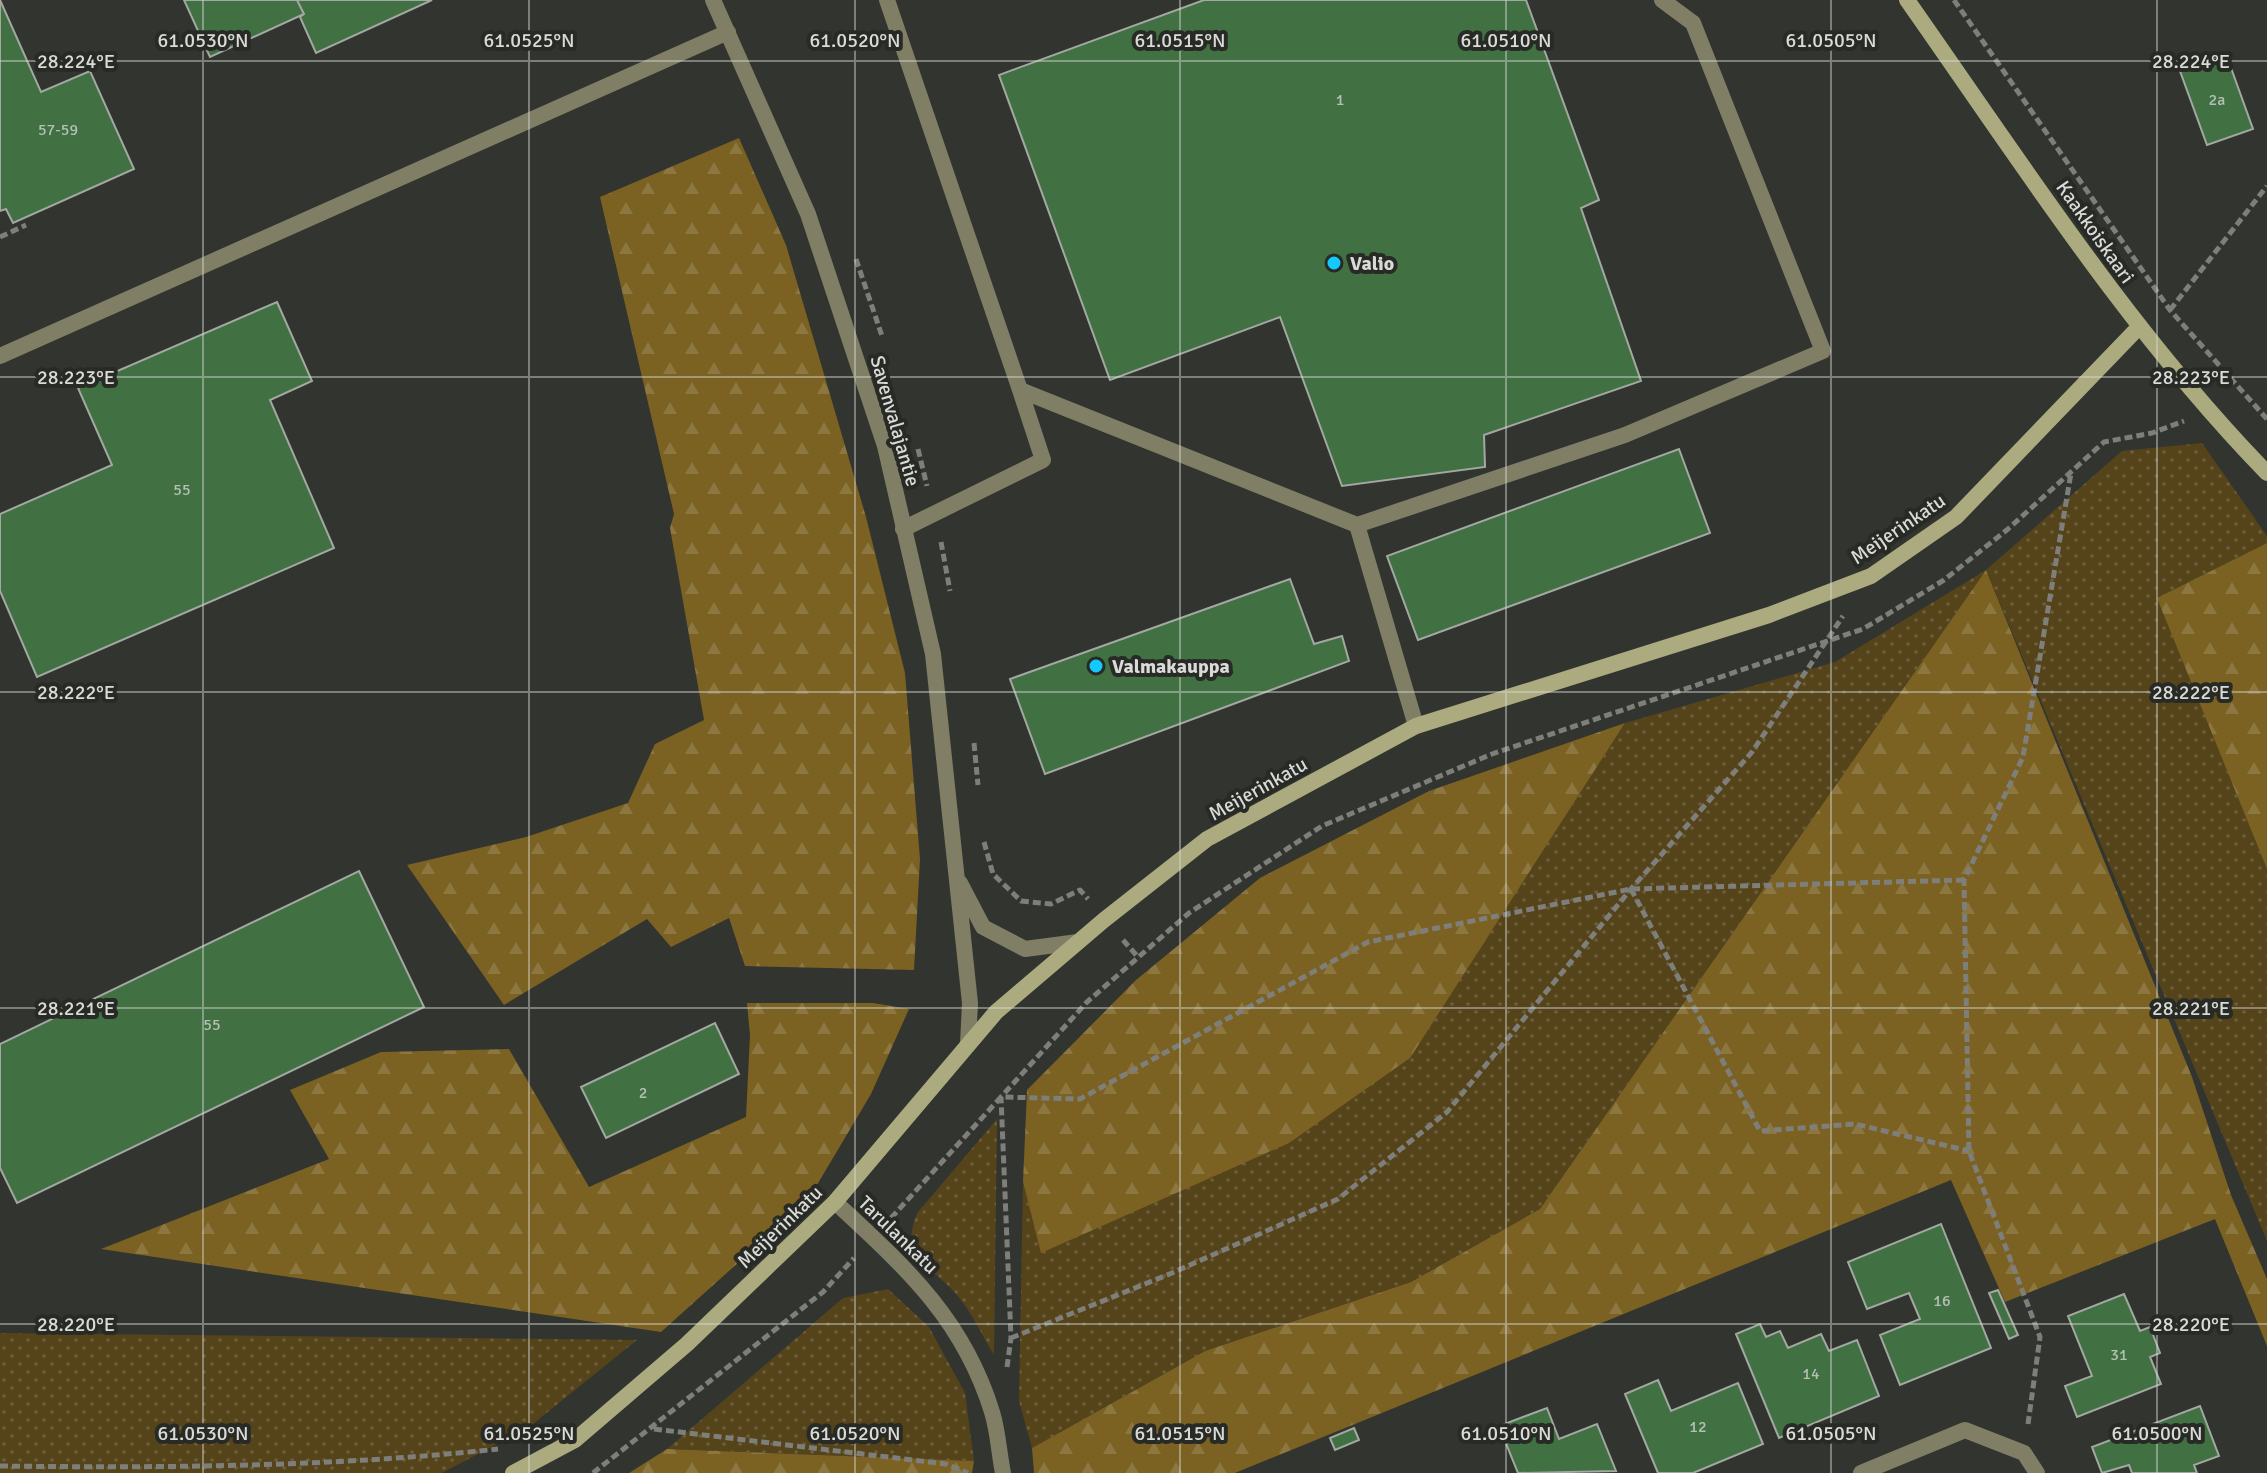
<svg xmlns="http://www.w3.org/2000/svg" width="2267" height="1473" viewBox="0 0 2267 1473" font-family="Signika,sans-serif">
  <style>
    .grass { fill: url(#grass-dots) }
    .forest { fill: url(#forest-firs) }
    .building { fill: #417043; stroke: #a3a8a3; stroke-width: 2 }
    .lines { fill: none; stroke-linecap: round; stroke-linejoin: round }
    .path { stroke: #7e7f7b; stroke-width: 5; stroke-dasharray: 8 4; stroke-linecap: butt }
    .lane { stroke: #807f65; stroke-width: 16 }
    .street { stroke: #807f65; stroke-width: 16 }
    .secondary { stroke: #acaa7f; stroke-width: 16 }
    .ticks { fill: none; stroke: #dadbd8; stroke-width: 2; stroke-opacity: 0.45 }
    .poi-dot { fill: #13cafb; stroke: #282a25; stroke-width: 3 }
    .labels { text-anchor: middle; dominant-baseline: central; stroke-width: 8; stroke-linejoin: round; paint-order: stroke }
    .number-label { font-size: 16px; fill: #b4c0b3 }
    .street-label { font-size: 20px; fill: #dadbd8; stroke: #282a25 }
    .poi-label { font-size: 20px; font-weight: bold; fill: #dadbd8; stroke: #282a25; text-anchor: start }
    .ticks-label { font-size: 20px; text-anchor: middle; fill: #dadbd8; stroke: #282a25; stroke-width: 8; stroke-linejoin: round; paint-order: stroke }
  </style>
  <defs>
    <pattern id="grass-dots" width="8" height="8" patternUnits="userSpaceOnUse" patternTransform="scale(2)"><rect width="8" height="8" fill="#55431a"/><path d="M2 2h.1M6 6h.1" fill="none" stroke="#6d5e3b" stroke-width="1.8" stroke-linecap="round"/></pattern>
    <pattern id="forest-firs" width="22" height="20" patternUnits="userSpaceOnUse" patternTransform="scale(2)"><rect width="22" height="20" fill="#7b6122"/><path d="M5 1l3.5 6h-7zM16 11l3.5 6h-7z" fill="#8d7741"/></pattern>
  </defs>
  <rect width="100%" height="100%" fill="#32342f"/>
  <path class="grass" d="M2202 443 2267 536V543L2158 598 2267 869V1241L1986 570 1540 1209 1411 1282 1205 1351 1032 1448 1019 1401 1023 1182 1041 1252 1410 1057 1625 723 1835 662 1986 570 2122 451Z
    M997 1119 994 1355C983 1337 974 1317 961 1300 938 1269 896 1257 918 1212Z
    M888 1289 929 1327 965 1393 974 1461 667 1449 843 1298Z
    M0 1333 637 1340 529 1427 442 1473H0Z"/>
  <path class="forest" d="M739 138 786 245 866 517 905 673 920 859 914 970 745 966 729 918 671 947 647 919 504 1005 407 865 526 837 628 803 655 744 704 720 670 528 674 514 600 197Z
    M2267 543V869L2157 598Z
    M1986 570 2192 1077 2231 1195 2267 1279V1346L2215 1219 2005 1302 1951 1180 1235 1473H1034L1032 1448 1205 1351 1411 1282 1540 1209Z
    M1625 723 1410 1058 1289 1143 1041 1253 1023 1182 1027 1090 1136 980 1260 878 1429 791Z
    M747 1003H873L909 1009 871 1094 808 1200 661 1332 101 1249 329 1159 290 1090 381 1052 509 1049 589 1187 746 1117 750 1035Z
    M667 1449 974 1461 972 1473H629Z"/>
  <path class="building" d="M0 0 41 92 90 71 134 169 13 223 6 209 0 211Z
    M184 0H297L304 14 210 57Z
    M297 0H432L316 53 300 17 304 14Z
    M1204 0H1526L1599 200 1581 208 1641 381 1484 435 1485 467 1342 486 1280 317 1110 380 999 75Z
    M2226 54 2253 129 2207 145 2180 71Z
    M277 302 312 381 270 400 334 548 37 677 0 591V514L112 465 78 388Z
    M1679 449 1710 533 1418 640 1387 556Z
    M1290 579 1314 644 1342 636 1349 661 1045 774 1010 679Z
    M359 871 424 1007 17 1203 0 1168V1044Z
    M715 1023 739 1074 606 1138 581 1087Z
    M1941 1224 1991 1348 1900 1385 1880 1335 1920 1319 1909 1293 1867 1309 1848 1262Z
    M1998 1290 2018 1335 2009 1339 1989 1293Z
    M2124 1294 2140 1331 2150 1327 2160 1353 2150 1357 2161 1384 2077 1417 2065 1386 2092 1376 2068 1316Z
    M1760 1324 1766 1337 1780 1331 1788 1348 1821 1334 1829 1351 1857 1340 1879 1396 1779 1438 1736 1334Z
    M1658 1380 1671 1411 1738 1383 1763 1444 1693 1473H1658L1625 1394Z
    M2200 1406 2219 1456 2194 1465 2197 1473H2132L2129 1465 2102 1473 2092 1447Z
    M1547 1408 1559 1439 1597 1424 1616 1471 1518 1473 1499 1426Z
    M1354 1428 1359 1440 1335 1450 1330 1438Z"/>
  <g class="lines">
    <path class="path" d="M1954 0 2170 310 2267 419
      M0 237 26 225
      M856 259 882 336
      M2170 310 2267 186
      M918 449 927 486
      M941 542 950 591
      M974 743 978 785
      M984 842 993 874 1021 901 1051 904 1080 890 1088 899
      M1631 889 1760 1131 1855 1124 1969 1151
      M1123 940 1138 957
      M891 1218 1001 1097 1080 1099 1368 942 1631 889 1964 880
      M1011 1338 1172 1273 1338 1199 1447 1112 1631 889 1752 752 1843 616
      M1007 1367 1011 1338 1001 1097 1087 1002 1189 913 1322 826 1492 754 1863 629 1944 580 2008 529 2104 442 2152 433 2184 421
      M2028 1424 2040 1337 1969 1151 1964 880 2023 757 2071 473
      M654 1429 946 1464 968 1473
      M0 1466C167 1468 332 1467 498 1449
      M593 1473 823 1292 854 1258"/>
    <path class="lane" d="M887 0 1020 390 1357 525
      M0 356 728 32
      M903 529 1043 460 1020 390
      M1416 726 1357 525 1625 435 1823 351 1693 23 1662 0"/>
    <path class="street" d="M713 0 808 214 885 446 933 654 970 1003 968 1044
      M960 883 983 927 1025 949 1078 942
      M835 1202C905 1267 963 1318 992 1412 998 1431 999 1453 1003 1473
      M1861 1473 1965 1430 2024 1453 2037 1473"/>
    <path class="secondary" d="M1907 0C2021 162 2128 330 2267 473
      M513 1473 575 1440 687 1344 835 1202 996 1012 1104 920 1207 839 1416 726 1769 615 1871 576 1956 517 2138 328"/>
  </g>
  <path class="ticks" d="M203 0V1473M529 0V1473M855 0V1473M1180 0V1473M1506 0V1473M1831 0V1473M2157 0V1473M0 61H2267M0 377H2267M0 692H2267M0 1008H2267M0 1324H2267"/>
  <g class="poi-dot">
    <circle cx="1334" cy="263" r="8"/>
    <circle cx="1096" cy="666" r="8"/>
  </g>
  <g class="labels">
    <g class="number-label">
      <text x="1340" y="100">1</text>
      <text x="2217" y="100">2a</text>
      <text x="58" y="130">57-59</text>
      <text x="182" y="490">55</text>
      <text x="212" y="1025">55</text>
      <text x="643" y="1093">2</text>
      <text x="1942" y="1301">16</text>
      <text x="2119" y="1355">31</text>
      <text x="1811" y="1374">14</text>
      <text x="1698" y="1427">12</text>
    </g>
    <g class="street-label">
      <text transform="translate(2095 232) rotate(55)">Kaakkoiskaari</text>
      <text transform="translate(895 421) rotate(74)">Savenvalajantie</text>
      <text transform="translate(1898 529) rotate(-34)">Meijerinkatu</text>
      <text transform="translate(1258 789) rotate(-29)">Meijerinkatu</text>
      <text transform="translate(780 1227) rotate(-44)">Meijerinkatu</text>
      <text transform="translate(898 1235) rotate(44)">Tarulankatu</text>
    </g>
    <g class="poi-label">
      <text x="1350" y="263">Valio</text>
      <text x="1112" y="666">Valmakauppa</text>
    </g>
  </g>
  <g class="ticks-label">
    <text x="203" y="47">61.0530°N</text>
    <text x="529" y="47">61.0525°N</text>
    <text x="855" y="47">61.0520°N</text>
    <text x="1180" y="47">61.0515°N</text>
    <text x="1506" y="47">61.0510°N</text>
    <text x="1831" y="47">61.0505°N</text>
    <text x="2191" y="68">28.224°E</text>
    <text x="76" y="68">28.224°E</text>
    <text x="2191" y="384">28.223°E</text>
    <text x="76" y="384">28.223°E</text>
    <text x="2191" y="699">28.222°E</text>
    <text x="76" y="699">28.222°E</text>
    <text x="2191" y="1015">28.221°E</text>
    <text x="76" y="1015">28.221°E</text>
    <text x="2191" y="1331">28.220°E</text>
    <text x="76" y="1331">28.220°E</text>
    <text x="203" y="1440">61.0530°N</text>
    <text x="529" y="1440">61.0525°N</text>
    <text x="855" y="1440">61.0520°N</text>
    <text x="1180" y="1440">61.0515°N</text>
    <text x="1506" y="1440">61.0510°N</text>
    <text x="1831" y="1440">61.0505°N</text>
    <text x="2157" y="1440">61.0500°N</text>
  </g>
</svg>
